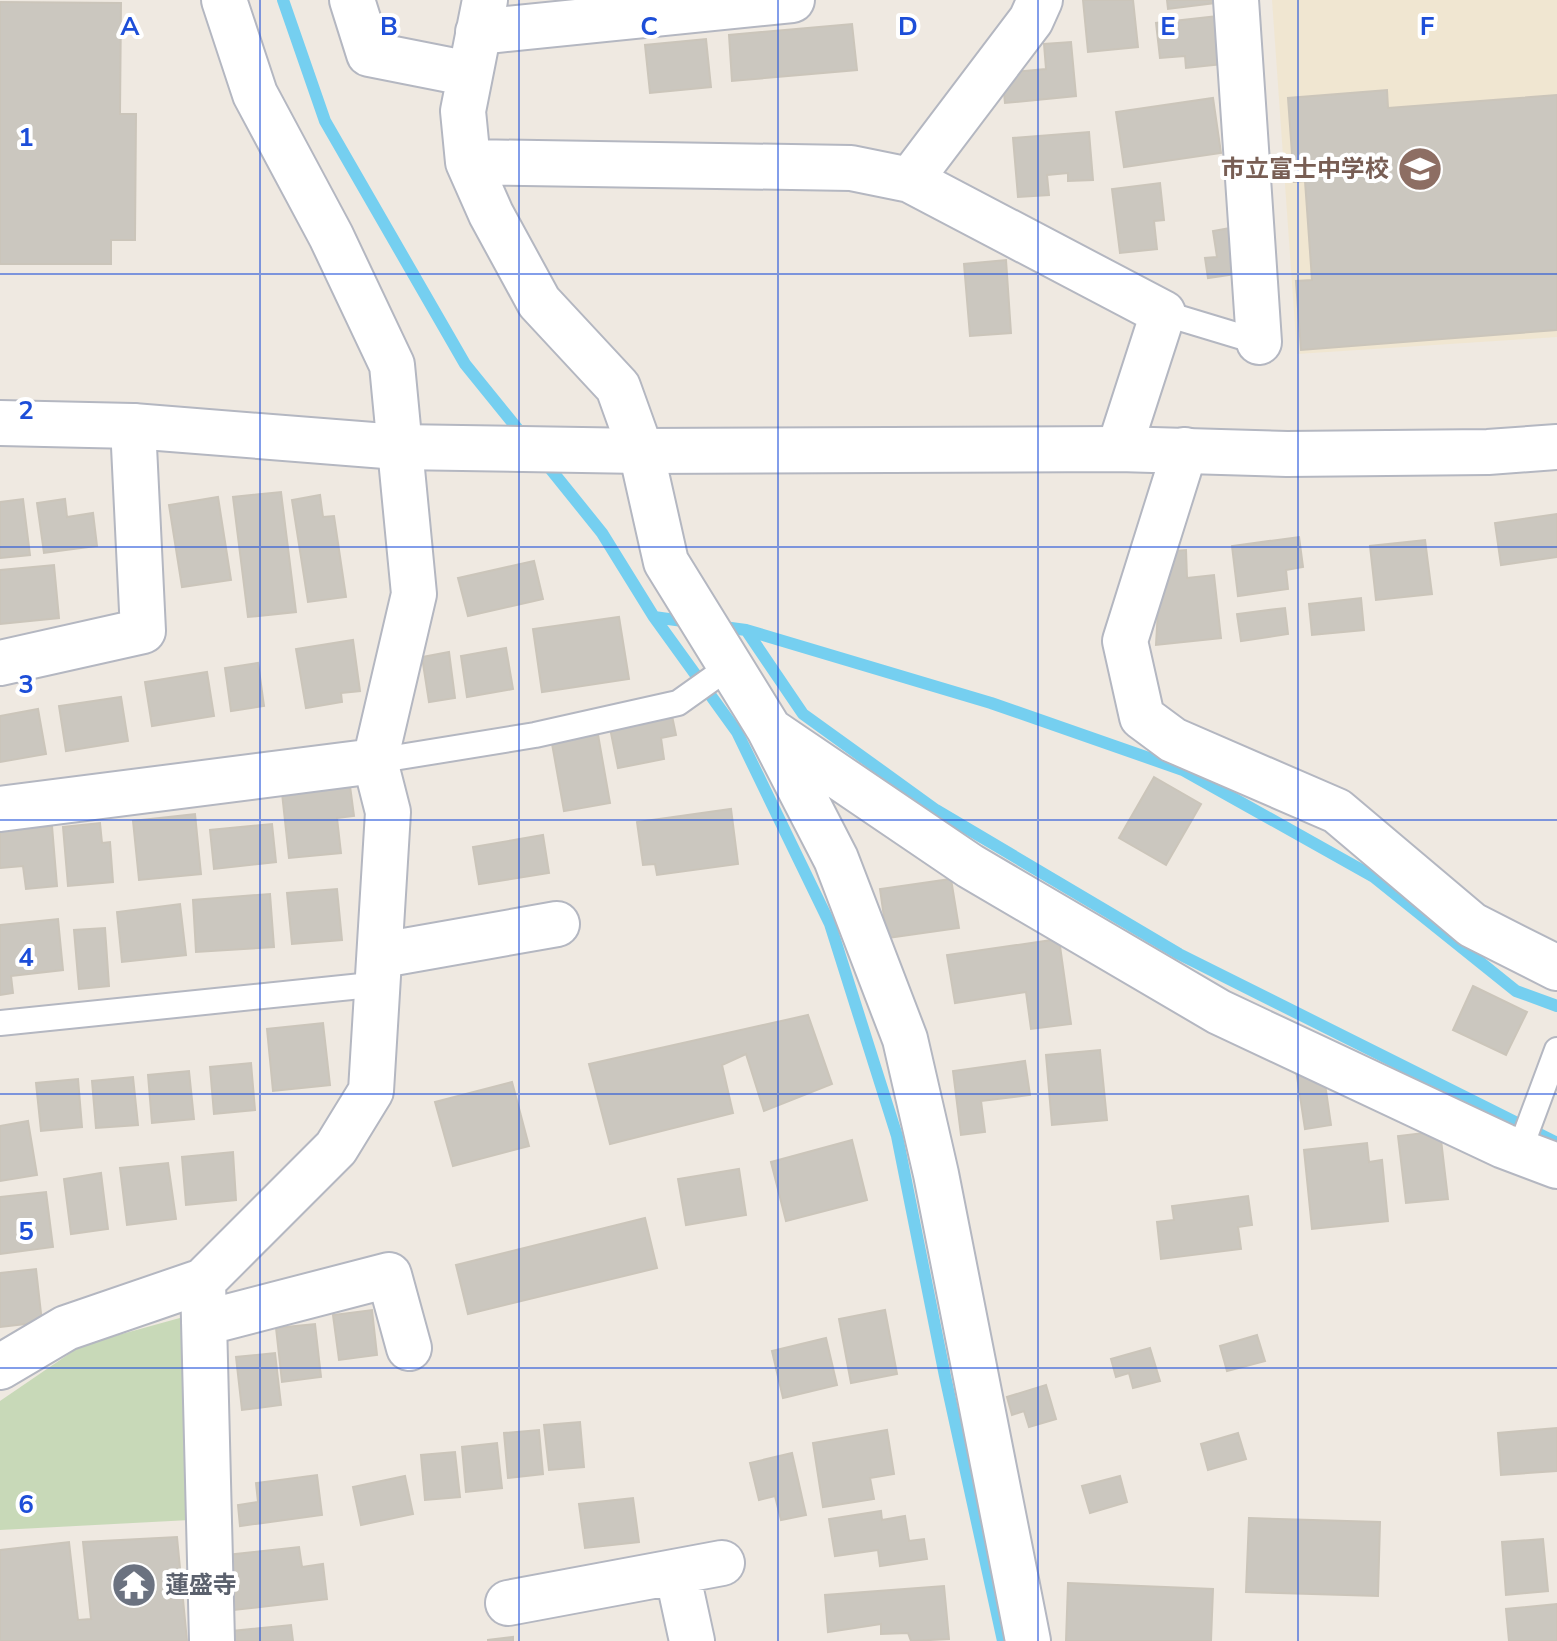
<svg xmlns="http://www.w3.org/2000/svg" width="1557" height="1641" viewBox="0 0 1557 1641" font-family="'Nunito Sans','Noto Sans JP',sans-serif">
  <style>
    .education { fill: #f0e6d1 }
    .cemetery { fill: #c8d9b8 }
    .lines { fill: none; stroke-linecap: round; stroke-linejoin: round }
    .stream { stroke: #75cff0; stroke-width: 12 }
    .building { fill: #cbc7bf; stroke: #cbc5ba; stroke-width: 2 }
    .lane-casing { stroke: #b4b7c1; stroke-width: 28 }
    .street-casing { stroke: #b4b7c1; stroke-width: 48 }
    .secondary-casing { stroke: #b4b7c1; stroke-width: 48 }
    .lane { stroke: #fff; stroke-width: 24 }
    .street { stroke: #fff; stroke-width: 44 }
    .secondary { stroke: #fff; stroke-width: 44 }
    .grid { fill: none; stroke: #1d4ed8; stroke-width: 2; stroke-opacity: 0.55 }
    .labels { text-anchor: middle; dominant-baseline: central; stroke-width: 8; stroke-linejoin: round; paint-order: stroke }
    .education-label { font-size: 24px; font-weight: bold; fill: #785e54; stroke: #fff; text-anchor: end }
    .worship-label { font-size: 24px; font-weight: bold; fill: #5b616d; stroke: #fff; text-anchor: start }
    .grid-label { font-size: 26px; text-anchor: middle; font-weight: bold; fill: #1d4ed8; stroke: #fff; stroke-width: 8; stroke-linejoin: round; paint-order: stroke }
  </style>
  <rect width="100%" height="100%" fill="#efe9e1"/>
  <path class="education" d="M1272 0H1557V337L1297 354Z"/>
  <path class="cemetery" d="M187 1316 190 1520 0 1530V1401L82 1345Z"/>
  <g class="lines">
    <path class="stream" d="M283 0 325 121 465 364 525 438
      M544 461 602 533 654 617 737 732 830 924 897 1136 945 1376 1003 1641
      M654 617 690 622
      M716 626 746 630 991 703 1183 770 1374 877 1516 991 1557 1006
      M746 630 803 714 936 810 1179 954 1557 1143"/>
  </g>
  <path class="building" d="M1083 0H1133L1138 47 1088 52Z
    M1167 0H1223V2L1168 9Z
    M0 2 121 3 120 114H136L135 240H111V264H0Z
    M1217 16 1222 64 1186 68 1185 56 1160 58 1156 23Z
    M852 24 857 70 732 81 729 35Z
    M706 39 711 87 650 93 645 45Z
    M1071 42 1076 96 1005 103 1002 73 1046 69 1044 44Z
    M1387 90 1388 108 1557 95V330L1301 350 1296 281 1312 280 1305 181 1294 182 1288 98Z
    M1213 98 1221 153 1124 167 1116 112Z
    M1089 132 1093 180 1068 181V173L1047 175 1049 195 1018 197 1013 138Z
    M1160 183 1164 220 1154 221 1157 249 1120 253 1112 189Z
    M1236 227 1243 273 1208 278 1205 258 1217 257 1213 231Z
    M1006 260 1011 333 970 336 964 264Z
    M281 492 296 612 248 617 233 497Z
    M320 495 323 517 334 516 346 597 308 602 292 500Z
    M218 497 231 580 182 587 169 505Z
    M23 499 30 555 0 558V502Z
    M65 499 67 517 93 513 97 546 44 553 37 503Z
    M1557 514V557L1501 565 1495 523Z
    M1299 537 1303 567 1286 570 1288 589 1238 596 1232 546Z
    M1425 540 1432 594 1376 600 1370 546Z
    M1186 550 1187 578 1214 575 1221 638 1156 645 1158 610 1174 551Z
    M534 561 543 599 468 616 458 578Z
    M54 565 59 618 0 624V570Z
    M1361 598 1364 630 1312 635 1309 604Z
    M1285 608 1288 634 1241 641 1237 614Z
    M619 617 629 679 542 692 533 629Z
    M353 640 360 691 341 693 342 702 306 708 296 649Z
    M506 648 513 689 467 697 461 656Z
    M449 652 455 698 429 702 422 657Z
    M258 663 264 706 231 711 225 668Z
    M207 672 214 716 152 726 145 682Z
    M121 697 128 741 66 751 59 706Z
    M38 709 46 754 0 762V716Z
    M671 711 676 735 661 738 664 759 618 768 609 723Z
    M597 729 610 803 564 811 551 738Z
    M1154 777 1201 804 1166 865 1119 838Z
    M350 786 354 816 337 818 341 853 289 858 282 793Z
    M731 809 738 864 657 875 655 864 643 865 637 822Z
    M195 814 201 874 139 880 133 821Z
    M100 823 102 843 110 842 113 882 68 886 63 827Z
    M272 824 276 862 214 869 210 830Z
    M52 826 57 886 26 889 23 866 0 868V831Z
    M543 835 549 873 479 884 473 847Z
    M951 879 959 928 887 938 880 889Z
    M337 889 342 940 292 944 287 893Z
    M270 894 274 947 196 952 193 900Z
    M180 904 186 955 122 962 117 912Z
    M58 919 63 970 11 976 13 993 0 995V925Z
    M105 928 109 986 79 989 74 930Z
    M1059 939 1071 1024 1031 1029 1026 992 955 1003 947 955Z
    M1473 986 1527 1012 1506 1055 1453 1030Z
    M808 1015 832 1084 764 1111 746 1054 722 1065 733 1113 610 1144 589 1064Z
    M323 1023 330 1085 273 1091 267 1029Z
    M1100 1050 1107 1120 1052 1125 1046 1055Z
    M1025 1061 1030 1095 981 1101 985 1132 961 1135 953 1071Z
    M251 1063 255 1110 214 1114 210 1067Z
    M1295 1063 1324 1077 1331 1125 1305 1129Z
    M189 1071 194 1119 152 1123 148 1075Z
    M133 1077 138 1125 96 1128 92 1081Z
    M78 1079 82 1127 41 1131 36 1083Z
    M512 1082 529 1146 453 1166 435 1102Z
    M28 1121 37 1175 0 1181V1126Z
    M1440 1131 1448 1199 1406 1203 1398 1136Z
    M852 1140 867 1200 786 1221 771 1162Z
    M1367 1143 1369 1162 1382 1160 1388 1221 1312 1229 1304 1150Z
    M233 1152 236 1200 186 1205 182 1157Z
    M168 1163 176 1219 127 1225 120 1168Z
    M739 1169 746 1215 686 1225 678 1179Z
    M101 1173 108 1229 71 1234 64 1179Z
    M46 1192 53 1247 0 1254V1197Z
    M1248 1196 1252 1225 1238 1227 1241 1249 1161 1259 1157 1222 1174 1220 1172 1206Z
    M645 1218 657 1268 468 1314 456 1265Z
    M36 1269 42 1322 0 1327V1273Z
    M372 1310 377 1355 339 1360 333 1315Z
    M885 1310 897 1374 851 1383 839 1319Z
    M315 1324 321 1377 282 1382 276 1328Z
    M1257 1335 1265 1361 1227 1371 1220 1346Z
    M826 1338 837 1385 783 1398 772 1351Z
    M1150 1348 1160 1381 1133 1388 1129 1373 1116 1377 1111 1359Z
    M275 1353 281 1405 242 1410 236 1357Z
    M1046 1385 1056 1419 1029 1427 1024 1411 1012 1415 1007 1397Z
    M580 1422 584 1467 549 1470 544 1425Z
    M1557 1428V1471L1501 1475 1498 1433Z
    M539 1430 543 1474 508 1478 504 1433Z
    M887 1430 894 1474 870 1478 874 1499 823 1507 813 1443Z
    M1238 1433 1246 1459 1208 1470 1201 1444Z
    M497 1443 502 1488 466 1492 462 1447Z
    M455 1452 460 1497 425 1500 421 1455Z
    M792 1453 806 1515 781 1520 775 1496 759 1500 750 1463Z
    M317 1475 322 1515 240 1526 238 1505 258 1502 256 1483Z
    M405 1476 413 1514 361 1525 353 1487Z
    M1120 1476 1127 1502 1090 1513 1082 1486Z
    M633 1498 639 1542 585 1548 579 1504Z
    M881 1511 882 1520 905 1516 909 1541 924 1539 927 1559 880 1566 878 1550 835 1556 829 1519Z
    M1249 1518 1380 1522 1378 1596 1246 1592Z
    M177 1537 187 1641H0V1550L69 1542 78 1620 91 1619 83 1542Z
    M1543 1539 1548 1591 1506 1595 1502 1542Z
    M299 1547 302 1567 323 1564 327 1599 234 1610 227 1555Z
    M1068 1583 1213 1589 1211 1641H1066Z
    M944 1586 949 1639 911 1641 908 1633 881 1634V1624L828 1632 825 1595Z
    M1557 1604V1641H1509L1506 1609Z
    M291 1625 293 1641H223L222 1632Z
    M513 1637V1641H488V1640Z"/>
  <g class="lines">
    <g class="lane-casing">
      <path id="lane" d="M1163 313 1259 342
        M375 761 535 735 678 703 730 666
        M0 1023 381 984
        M1519 1152 1557 1050"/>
    </g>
    <g class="street-casing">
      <path id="street" d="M352 0 369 54 470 74
        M485 0 463 111 468 162 491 214 539 302 618 387 641 451 666 562 769 729 836 859 905 1039 936 1174 1028 1641
        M1236 0 1259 342
        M478 32 792 0
        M468 162 851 168 910 180 1163 313 1119 449
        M910 180 1031 20 1040 0
        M1185 450 1125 641 1142 717 1173 740 1337 811 1472 925 1557 968
        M0 663 143 631 133 426
        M774 733 970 866 1219 1012 1504 1146 1557 1166
        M0 809 375 761
        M382 955 557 924
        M203 1281 212 1641
        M204 1323 389 1275 409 1348
        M0 1367 66 1328 203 1281 336 1148 371 1091 388 812 375 761 414 594 392 365 331 236 255 94 224 0
        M677 1572 692 1641
        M508 1603 722 1563"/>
    </g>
    <g class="secondary-casing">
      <path id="secondary" d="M0 423 133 426 398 447 641 451 1119 449 1287 454 1488 452 1557 447"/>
    </g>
    <use href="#lane" class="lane"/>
    <use href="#street" class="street"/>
    <use href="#secondary" class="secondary"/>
  </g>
  <path class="grid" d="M260 0V1641M519 0V1641M778 0V1641M1038 0V1641M1298 0V1641M0 274H1557M0 547H1557M0 820H1557M0 1094H1557M0 1368H1557"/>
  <defs>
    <g id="school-disc" transform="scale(2.3)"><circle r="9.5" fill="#8d6e63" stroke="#fff"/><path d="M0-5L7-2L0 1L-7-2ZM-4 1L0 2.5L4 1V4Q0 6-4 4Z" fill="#fff"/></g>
    <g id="temple-disc" transform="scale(2.3)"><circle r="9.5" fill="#6b7280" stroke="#fff"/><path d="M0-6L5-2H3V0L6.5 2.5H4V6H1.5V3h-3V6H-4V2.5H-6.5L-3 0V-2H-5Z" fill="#fff"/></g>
  </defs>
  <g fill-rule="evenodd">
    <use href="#school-disc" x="1420" y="169"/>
    <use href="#temple-disc" x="134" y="1585"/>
  </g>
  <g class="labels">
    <g class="education-label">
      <text x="1389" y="169">市立富士中学校</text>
    </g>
    <g class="worship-label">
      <text x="165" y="1585">蓮盛寺</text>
    </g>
  </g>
  <g class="grid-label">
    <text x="130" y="35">A</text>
    <text x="389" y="35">B</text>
    <text x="649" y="35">C</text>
    <text x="908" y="35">D</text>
    <text x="1168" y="35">E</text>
    <text x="1427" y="35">F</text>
    <text x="26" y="146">1</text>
    <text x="26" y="419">2</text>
    <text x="26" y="693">3</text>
    <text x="26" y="966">4</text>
    <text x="26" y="1240">5</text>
    <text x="26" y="1513">6</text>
  </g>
</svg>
